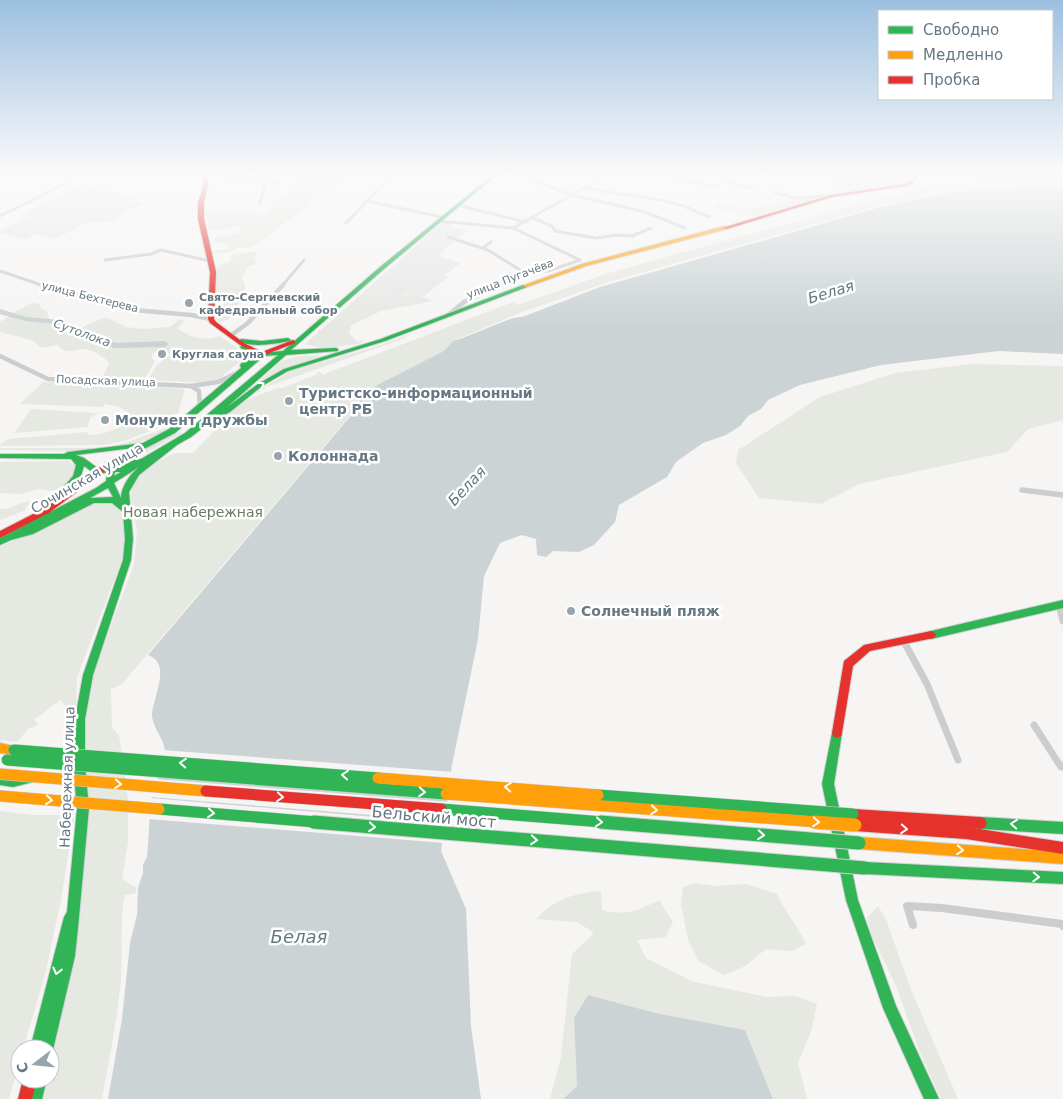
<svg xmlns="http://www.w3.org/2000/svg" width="1063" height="1099" viewBox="0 0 1063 1099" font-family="'DejaVu Sans',sans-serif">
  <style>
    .built { fill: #e6e7e7 }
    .green { fill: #e6e8e2 }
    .water { fill: #cbd3d5 }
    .pier { fill: #f6f5f4 }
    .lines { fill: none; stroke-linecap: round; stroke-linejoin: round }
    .river { fill: #cbd3d5; fill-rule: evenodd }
    .fast-casing { stroke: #d1d2d3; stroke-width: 2 }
    .slow-casing { stroke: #d1d2d3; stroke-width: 2 }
    .jam-casing { stroke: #d1d2d3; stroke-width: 2 }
    .street-far4 { stroke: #cccdce; stroke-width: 3 }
    .street-far3 { stroke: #cccdce; stroke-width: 4.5 }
    .street-far2 { stroke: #cccdce; stroke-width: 5.5 }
    .street-far1 { stroke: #cccdce; stroke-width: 7 }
    .street { stroke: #cccdce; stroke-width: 8 }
    .fast { fill: #30b455; fill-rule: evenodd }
    .slow { fill: #ff9f0a; fill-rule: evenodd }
    .jam { fill: #e5322d; fill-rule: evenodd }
    .fast-bridge-far1-casing { stroke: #d1d2d3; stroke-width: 12; stroke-linecap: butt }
    .fast-bridge-casing { stroke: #d1d2d3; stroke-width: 15; stroke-linecap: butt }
    .slow-bridge-far1-casing { stroke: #d1d2d3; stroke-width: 12; stroke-linecap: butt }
    .slow-bridge-casing { stroke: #d1d2d3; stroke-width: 15; stroke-linecap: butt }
    .jam-bridge-casing { stroke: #d1d2d3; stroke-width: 12; stroke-linecap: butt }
    .fast-bridge-far1 { stroke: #30b455; stroke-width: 11 }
    .fast-bridge { stroke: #30b455; stroke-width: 13 }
    .slow-bridge-far1 { stroke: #ff9f0a; stroke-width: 11 }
    .slow-bridge { stroke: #ff9f0a; stroke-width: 13 }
    .jam-bridge { stroke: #e5322d; stroke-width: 11 }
    .oneway { stroke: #fff }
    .poi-dot { fill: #98a4ab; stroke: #fff; stroke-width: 2 }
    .labels { text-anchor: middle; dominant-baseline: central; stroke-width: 5; stroke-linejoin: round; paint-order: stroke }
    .far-street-label { font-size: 11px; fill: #667884; stroke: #fff }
    .far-poi-label { font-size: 11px; font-weight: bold; fill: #667884; stroke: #fff; text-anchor: start }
    .far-water-label { font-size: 12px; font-style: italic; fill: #617a81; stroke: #fff }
    .poi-label { font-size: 14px; font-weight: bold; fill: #667884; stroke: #fff; text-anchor: start }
    .street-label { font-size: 14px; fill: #667884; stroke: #fff }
    .park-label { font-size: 14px; fill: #6a7b64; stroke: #fff }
    .water-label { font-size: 15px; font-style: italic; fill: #617a81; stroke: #fff }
    .near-street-label { font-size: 16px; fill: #667884; stroke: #fff }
    .near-water-label { font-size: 18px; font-style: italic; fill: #617a81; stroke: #fff }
  </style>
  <rect width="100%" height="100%" fill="#f6f5f4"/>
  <path class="built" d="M843 174H912L906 181 898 184 849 191 829 184Z
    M83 186 136 197 129 201 143 203 111 221 87 222 55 239 36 234 25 239 0 233V231L29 216 23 214Z
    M250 212 264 215 255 224 209 231 206 213Z
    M443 222 453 224 451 228 467 230 438 256 461 263 445 275 448 277 424 296 408 293 398 298 366 290Z"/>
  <path class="green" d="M276 174H308L304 178 306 179 336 178 339 174C349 174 371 178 378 175L376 174H386L377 183 349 180 322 191 307 206 264 239 250 247 237 248 230 252 213 254V251L228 249 230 246 226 243H215L214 238 239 233V229C248 226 270 211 273 202H264L271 199 272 197 266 196 269 188 281 190 276 197 283 198 294 188 288 184 294 181 293 179 283 181 281 180 286 176Z
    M992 174H1063V187L957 190 960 185Z
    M947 183 951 185 947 187 951 190 944 192 886 204 612 281 522 312 453 341 444 351 377 385 368 395 362 396 351 392 349 394 359 398 360 404 122 684 111 689 112 727 119 735 128 800V842L122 879 136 888V893L125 895C119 925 123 951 121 980 117 1020 109 1060 102 1099H41L46 1079H50V1061L63 1008 88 698 94 671 134 564 137 532 131 500 132 485 146 468 174 453H193L221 424 220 420 239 403 277 388H282L318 374 317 372H321L322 375 513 302 518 305 608 273 881 198Z
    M83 186 116 193 105 199 68 192Z
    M796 198H817L761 215H738L734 214 738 212 736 210 723 211 714 206 716 202C741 212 771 207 796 198Z
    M115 204 129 210C120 215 101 221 91 217V214L107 205Z
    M252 252 257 253 254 259 257 264 248 266 242 279C252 291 235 308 229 319L219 322 216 318 217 266 230 261 232 254Z
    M366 290 398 298C412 291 419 294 433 301L381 311 354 324 351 326 349 333 357 342 363 340 362 343C344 346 323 350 305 344Z
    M33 303 39 304 41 309 47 311 49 319C78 335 78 328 106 317L126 327 144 329 170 327 179 319 185 321 177 328C188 337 206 342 219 336L245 353 246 356 217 381 208 383 148 380 157 365 170 355 166 350 157 351 152 354V358L155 361 144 380 106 379 103 378C104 372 108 369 109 362 103 357 92 349 84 349 74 349 66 356 58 345L42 348 31 340 0 332V322L16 311Z
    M413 333 397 341 266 387 264 390 253 394 289 372 381 345Z
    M298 356H322L285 368 254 386 282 361Z
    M971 364 1063 366V420L1028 429 1007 452 859 484 821 504 759 498 736 463 738 450 820 397 895 373Z
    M43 382 148 386 184 389C184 398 179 404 179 412L172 417 129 418 128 412 119 407 105 404 102 407 20 404Z
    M31 409 98 413 90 418 88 425 89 427 14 433Z
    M126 423 162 425 160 427 125 441 104 445 0 446V444L8 439 88 432V435C101 435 115 431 126 423Z
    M168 427C130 459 47 450 0 450V448H103L125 443Z
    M180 432 182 433 122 466 116 467 115 464 121 460Z
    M69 461 72 464 77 465 72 480 61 489 50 491 40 489 20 494 0 493V462Z
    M31 501 24 511 0 520V509C11 510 18 502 31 501Z
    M91 502C97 502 105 500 110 502 131 507 126 555 121 570 119 575 116 579 113 583L77 677 76 711 70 713 67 707 60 700 34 720 38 724 32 728H29L17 742 0 740V547Z
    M0 811 32 815H59L74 818 61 900 45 975 23 1049H20V1060L9 1099H0Z
    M695 883 716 886 746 884 777 894C785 912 798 926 806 944L791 951 766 949 745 966 724 975 698 961 688 940 681 905 683 887Z
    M601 891 602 910C626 916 638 911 659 900L673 922 666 937 637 940 646 958 691 981 766 997 796 996 817 1004 811 1032 798 1063 807 1099H773L745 1030 656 1013 588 995 574 1018 577 1086 563 1099H550L561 1057 572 954 594 933 577 922 536 919C554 899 575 893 601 891Z
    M878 906 887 922 910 987 958 1099H941L921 1055 896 986 871 934 867 918Z"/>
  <path class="water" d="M1063 188V354L999 351 881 365 800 385 768 400 761 409 748 416 740 426 726 435 703 443 676 462 667 477 619 505 615 522 594 545 579 552 553 551 546 557 537 555 536 539 522 535 500 543 484 576 478 639 452 765 441 851 466 909 471 1026 481 1099H108L122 1019 130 943 137 915 138 888 143 873V865L147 857C149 837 149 816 152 796 155 782 164 769 165 755 166 739 153 730 152 715 152 699 173 664 148 655L360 405 359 398 349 394 351 392 362 396 368 395 377 385 444 351 453 341 460 339 510 319 525 316 600 287 888 205 957 191Z
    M588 995 656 1013 745 1030 773 1099H563L577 1086 574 1018Z"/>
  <path class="pier" d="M162 750 453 772 450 799 156 777 163 756Z
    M155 779 450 802 447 821 150 797Z
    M150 798 447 823 444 843 148 819Z"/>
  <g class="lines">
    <path class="river" d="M0 309 26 317 60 320 115 343 165 341 169 344 165 347 114 348 56 324 25 321 0 314Z"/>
    <g class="fast-casing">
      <path id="fast" d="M494 174H498L384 269 291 350 336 348 338 349V351L286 355 227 407 258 384 284 369 381 339 523 285H527V287L385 341 288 371 262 386 230 412 209 423 191 437 177 445 139 475 129 492 133 539 131 560 93 675 85 719V765L89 808 78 928 75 956 52 1054 50 1055V1049H30L64 917 67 912 77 808 73 765 75 719 83 675 123 560 125 539 123 512 112 503H94L33 534 11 540 0 545V538L4 536 96 488 106 481 107 473 95 474 84 466 80 479 58 504 55 505 51 502 52 500 73 476 76 465 71 459 0 458V454H64L68 452 143 443 169 429 241 368 240 365 247 356 246 353 240 347 241 346H245L251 351 253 356 249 361 260 353 283 351 380 267ZM278 355 185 433 141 459C132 458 124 466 115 467L113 465 175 433 264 356ZM133 448 108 461 107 463 109 465 107 468 99 469 84 458 76 455ZM139 467C130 474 121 487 121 498L114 483ZM115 472H121L114 476ZM108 488 113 497 90 498Z
        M288 338 291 340 290 341C276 344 250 348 238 341L241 339 262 341Z
        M1063 600V608L931 639 928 638 926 635 928 632 931 631Z
        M837 728 841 730 842 733 834 784 858 900 896 1006 939 1099H924L883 1008 846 900 822 784 832 733 833 730Z
        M29 773 33 774 35 778 33 782 13 787 0 785V775L13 777Z
        M981 817 1063 822V834L981 829 977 827 975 823 977 819Z
        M865 862 1063 872V884L865 874 861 872 859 868 861 864Z
        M33 1079H47L42 1099H28Z"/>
    </g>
    <g class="slow-casing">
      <path id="slow" d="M725 226 727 227V229L586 266 527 287 522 286 582 264Z
        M0 743 18 747 19 750 18 753 14 755 0 753Z
        M859 837 1063 852V864L859 849 855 847 853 843 855 839Z"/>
    </g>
    <g class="jam-casing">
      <path id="jam" d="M202 174H206L208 184 204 203V219L216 272 214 319 216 322 244 343 262 352 293 340 295 341V343L262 356 240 345 210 323 208 319 210 272 198 219V203L204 184Z
        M916 174H920L913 183 907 186 832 197 727 229 722 228 831 195 904 184 909 181Z
        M108 461H114L115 463 49 513 0 538V531L43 509Z
        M931 631 934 632 936 635 934 638 870 651 853 666 842 733 841 736 837 738 833 736 832 733 844 661 864 645Z
        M853 809 981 817 985 819 987 823 985 827 981 829 967 827 1063 842V854L966 839 855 831 851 829 849 825 851 821 855 820 849 818 847 814 849 810Z
        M23 1079H37L32 1099H18Z"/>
    </g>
    <path class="street-far4" d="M515 174 572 195 645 212 685 228
      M626 174H644
      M654 174 715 187 730 174
      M205 176 279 182
      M772 177 786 174
      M309 178 313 174
      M527 178 539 174
      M722 181 753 188
      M585 187C615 196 647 195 677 204 688 207 699 213 710 217
      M774 192 794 198 831 196
      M366 201 442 217
      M260 204 266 181
      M457 205 526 222
      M0 216 61 186 74 174
      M533 218 552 226 555 231 596 238 617 235 632 236 651 228
      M438 221 513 228 580 260
      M346 223 393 174
      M513 228 609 174
      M448 237 488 250 523 272
      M484 247 491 242
      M105 260 151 254 161 250 210 261
      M0 271 44 286
      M282 286 304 260
      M498 286 512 280 519 274 548 271 580 260"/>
    <path class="street-far3" d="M41 285 134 310 191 315 211 319
      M448 315 464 302 501 285
      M230 336 248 323 283 285
      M0 356 48 379 191 386 218 382 245 369
      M191 386 199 391 200 408"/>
    <path class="street-far2" d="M1022 490 1063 495"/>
    <path class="street-far1" d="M1059 605 1063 621
      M903 640 927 684 958 760
      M1034 725 1061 767 1063 766"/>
    <path class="street" d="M913 925 907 906 942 908 1062 924 1063 926"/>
    <use href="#fast" class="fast"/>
    <use href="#slow" class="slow"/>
    <use href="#jam" class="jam"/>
    <g class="fast-bridge-far1-casing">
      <path id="fast-bridge-far1" d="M14 750 378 778
        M7 760 446 794
        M598 795 853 814
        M159 809 328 823
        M441 809 615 823"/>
    </g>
    <g class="fast-bridge-casing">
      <path id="fast-bridge" d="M313 822 865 868
        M600 822 859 843"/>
    </g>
    <g class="slow-bridge-far1-casing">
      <path id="slow-bridge-far1" d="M0 774 206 791
        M378 778 598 795
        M446 794 831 823
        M0 796 159 809"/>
    </g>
    <g class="slow-bridge-casing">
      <path id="slow-bridge" d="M814 822 855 825"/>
    </g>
    <g class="jam-bridge-casing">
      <path id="jam-bridge" d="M206 791 441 809"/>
    </g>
    <use href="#fast-bridge-far1" class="fast-bridge-far1"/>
    <use href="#fast-bridge" class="fast-bridge"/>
    <use href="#slow-bridge-far1" class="slow-bridge-far1"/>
    <use href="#slow-bridge" class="slow-bridge"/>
    <use href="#jam-bridge" class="jam-bridge"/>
  </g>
  <defs><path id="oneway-chevron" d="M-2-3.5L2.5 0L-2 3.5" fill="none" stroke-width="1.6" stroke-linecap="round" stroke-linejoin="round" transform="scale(1.25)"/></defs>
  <g class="oneway">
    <use href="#oneway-chevron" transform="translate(261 385) rotate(-34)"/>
    <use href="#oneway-chevron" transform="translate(183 763) rotate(-176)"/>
    <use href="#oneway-chevron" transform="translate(345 775) rotate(-176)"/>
    <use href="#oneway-chevron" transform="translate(118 784) rotate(5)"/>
    <use href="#oneway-chevron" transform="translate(508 787) rotate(-176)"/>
    <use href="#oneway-chevron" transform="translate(422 792) rotate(4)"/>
    <use href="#oneway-chevron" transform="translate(280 797) rotate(5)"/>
    <use href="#oneway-chevron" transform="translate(49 800) rotate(5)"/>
    <use href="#oneway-chevron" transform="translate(654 810) rotate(4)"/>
    <use href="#oneway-chevron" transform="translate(211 813) rotate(5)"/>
    <use href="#oneway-chevron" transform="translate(599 822) rotate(5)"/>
    <use href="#oneway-chevron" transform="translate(816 822) rotate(4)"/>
    <use href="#oneway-chevron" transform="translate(1014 824) rotate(-176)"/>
    <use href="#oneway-chevron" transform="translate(372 827) rotate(5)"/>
    <use href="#oneway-chevron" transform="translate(904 829) rotate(4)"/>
    <use href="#oneway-chevron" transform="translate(761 835) rotate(5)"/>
    <use href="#oneway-chevron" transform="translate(534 840) rotate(5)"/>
    <use href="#oneway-chevron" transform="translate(960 850) rotate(4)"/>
    <use href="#oneway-chevron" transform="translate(1036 877) rotate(3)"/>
    <use href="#oneway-chevron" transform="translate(57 971) rotate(104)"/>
  </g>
  <linearGradient id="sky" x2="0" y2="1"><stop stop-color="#9cc0e0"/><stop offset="0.53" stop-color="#fbfafa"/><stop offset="1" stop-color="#fbfafa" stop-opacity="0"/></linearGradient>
  <rect width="1063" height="328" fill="url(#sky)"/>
  <g class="poi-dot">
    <circle cx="189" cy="303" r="5"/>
    <circle cx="162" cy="354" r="5"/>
    <circle cx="289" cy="401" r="5"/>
    <circle cx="105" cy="420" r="5"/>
    <circle cx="278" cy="456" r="5"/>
    <circle cx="571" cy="611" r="5"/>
  </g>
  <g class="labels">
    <g class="far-street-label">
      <text transform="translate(510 279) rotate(-21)">улица Пугачёва</text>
      <text transform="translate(90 297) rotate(14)">улица Бехтерева</text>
      <text transform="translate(106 381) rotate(2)">Посадская улица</text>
    </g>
    <g class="far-poi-label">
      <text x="199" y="297">Свято-Сергиевский<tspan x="199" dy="13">кафедральный собор</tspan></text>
      <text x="172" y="354">Круглая сауна</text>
    </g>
    <g class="far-water-label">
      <text transform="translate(82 333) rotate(20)">Сутолока</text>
    </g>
    <g class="poi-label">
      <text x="299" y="393">Туристско-информационный<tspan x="299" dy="16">центр РБ</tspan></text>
      <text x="115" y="420">Монумент дружбы</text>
      <text x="288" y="456">Колоннада</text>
      <text x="581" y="611">Солнечный пляж</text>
    </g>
    <g class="street-label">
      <text transform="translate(87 478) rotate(-30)">Сочинская улица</text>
      <text transform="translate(67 777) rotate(-88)">Набережная улица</text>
    </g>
    <g class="park-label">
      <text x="193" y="512">Новая набережная</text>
    </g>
    <g class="water-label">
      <text transform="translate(831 292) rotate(-17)">Белая</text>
      <text transform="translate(467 486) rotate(-47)">Белая</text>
    </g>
    <g class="near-street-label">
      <text transform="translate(434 817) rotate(5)">Бельский мост</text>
    </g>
    <g class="near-water-label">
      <text x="299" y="936">Белая</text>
    </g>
  </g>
  <rect x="878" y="10" width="175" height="90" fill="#ffffff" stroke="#c2c9ce"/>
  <rect x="888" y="26" width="25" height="8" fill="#30b455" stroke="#c2c9ce"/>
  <text x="923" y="35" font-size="15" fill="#667884">Свободно</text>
  <rect x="888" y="51" width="25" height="8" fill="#ff9f0a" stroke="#c2c9ce"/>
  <text x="923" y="60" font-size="15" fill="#667884">Медленно</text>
  <rect x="888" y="76" width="25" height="8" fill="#e5322d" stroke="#c2c9ce"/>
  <text x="923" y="85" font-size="15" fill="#667884">Пробка</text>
  <g transform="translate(35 1064) rotate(254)"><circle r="24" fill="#ffffff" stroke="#c2c9ce"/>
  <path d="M0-4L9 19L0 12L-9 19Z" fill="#98a4ab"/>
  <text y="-8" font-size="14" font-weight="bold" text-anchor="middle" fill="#667884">С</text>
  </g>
</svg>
